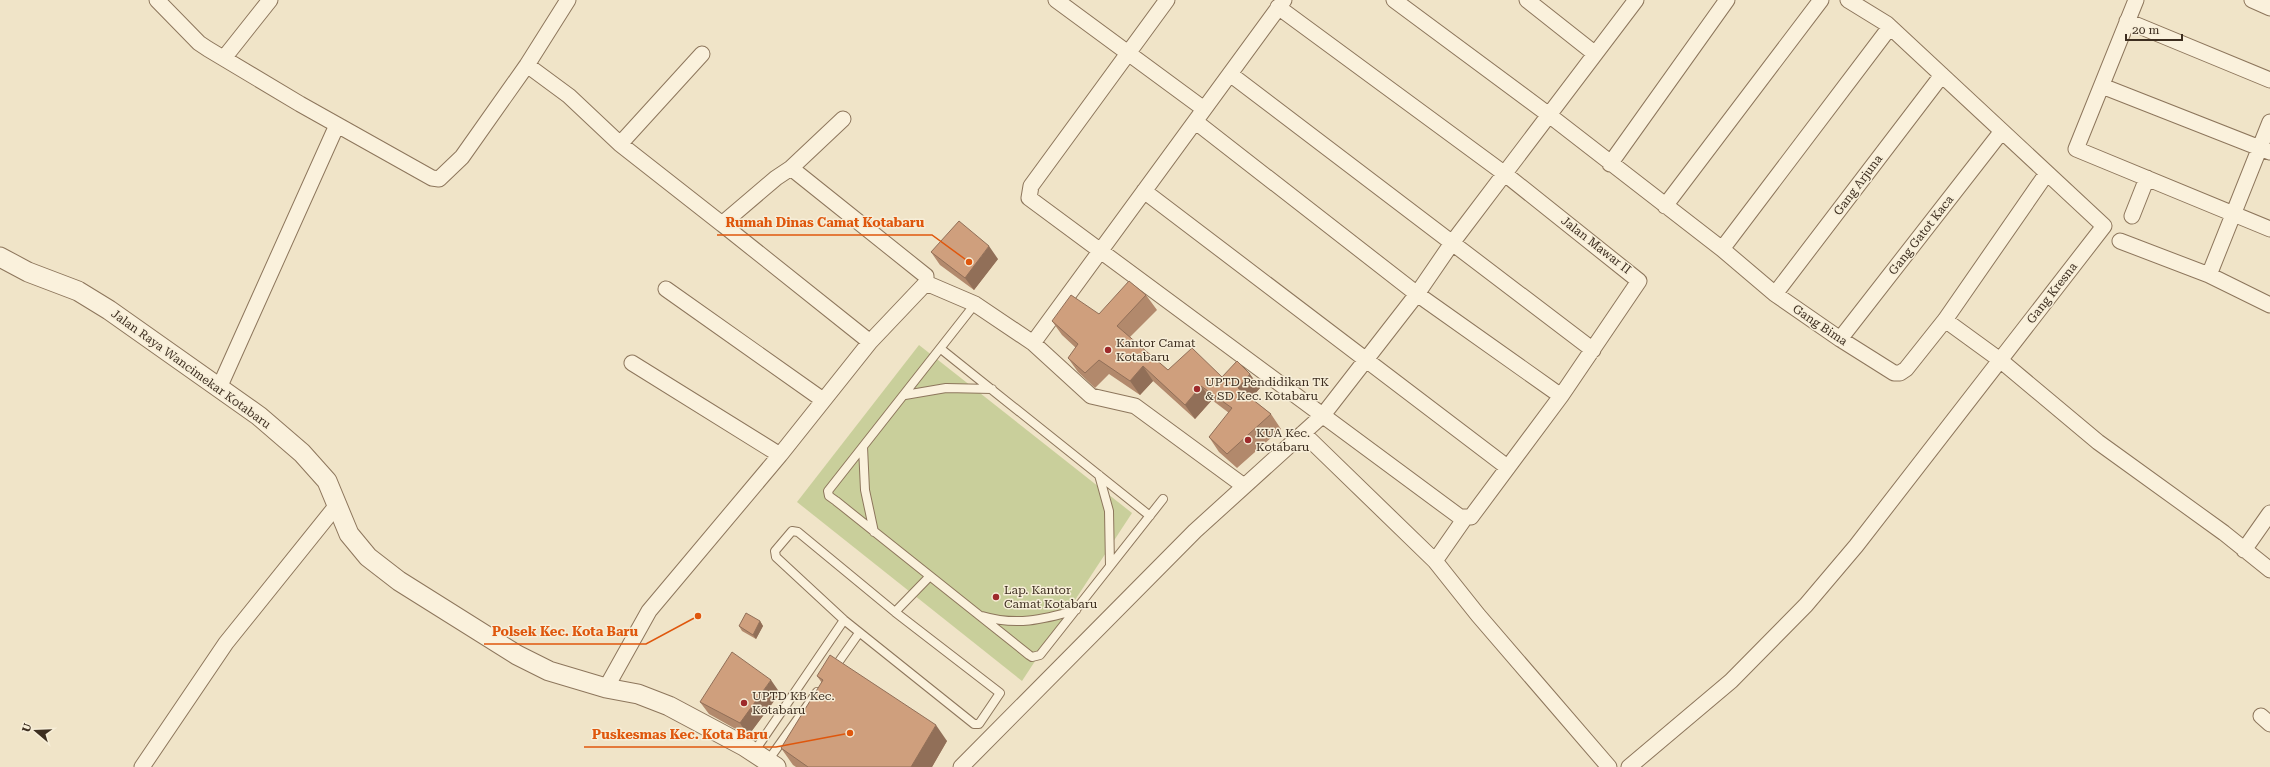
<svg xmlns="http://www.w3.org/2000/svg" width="2270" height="767" viewBox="0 0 2270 767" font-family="'Roboto Serif',serif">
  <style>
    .garden { fill: #c9cf9b }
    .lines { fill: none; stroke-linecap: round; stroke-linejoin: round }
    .service-casing { stroke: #8d765c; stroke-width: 10 }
    .minor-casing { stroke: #8d765c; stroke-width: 17 }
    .tertiary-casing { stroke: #8d765c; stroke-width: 21 }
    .service { stroke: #faf1dc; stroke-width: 8 }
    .minor { stroke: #faf1dc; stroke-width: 15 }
    .tertiary { stroke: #faf1dc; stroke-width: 19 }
    .wall { fill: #b2896c }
    .shaded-wall { fill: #916f58 }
    .building { fill: #cf9f7d; stroke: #916f58 }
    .poi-dot { fill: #9e2a2b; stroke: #f7eed8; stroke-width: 1.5 }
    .labels { text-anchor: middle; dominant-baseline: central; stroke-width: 3; stroke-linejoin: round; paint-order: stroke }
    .street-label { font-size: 12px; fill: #3d2e20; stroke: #f7eed8 }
    .poi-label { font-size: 12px; fill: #3d2e20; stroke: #f7eed8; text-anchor: start }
    .leader { fill: none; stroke: #df570d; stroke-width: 1.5 }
    .callout-dot { fill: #df570d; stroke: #f7eed8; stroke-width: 1.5 }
    .callout-label { font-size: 13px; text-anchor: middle; font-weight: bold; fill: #df570d; stroke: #f7eed8; stroke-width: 3; stroke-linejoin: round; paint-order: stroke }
  </style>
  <rect width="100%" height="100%" fill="#f0e4c8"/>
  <path class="garden" d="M919 345 1132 513 1022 681 797 502Z"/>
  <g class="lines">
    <g class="service-casing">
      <path id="service" d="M941 349 1150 516
        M905 395 946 388 992 389
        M863 447 865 490 874 532
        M1099 475 1109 511 1110 566
        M792 531 798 532 895 612 1000 693 979 724H974L844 620 776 557 775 551Z
        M930 576 1029 655 1032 657 1040 655 1163 499
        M895 612 930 576 836 501 829 496 828 491 975 304
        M982 616C1016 626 1042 620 1076 610
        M833 670 859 633
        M754 752 844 620
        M767 762 817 692"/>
    </g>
    <g class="minor-casing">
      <path id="minor" d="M157 0 199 43 208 49 300 104 432 178 439 179 462 157 527 65 568 0
        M1056 0 1204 109
        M1167 0 1031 186 1029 198 1460 517H1471L1561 396 1639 281 1505 174 1278 7
        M1394 0 1549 115 1722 249 1775 294 1840 339 1894 373H1900L1906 369 1945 320 2047 173
        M1527 0 1594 53
        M2136 0 2076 149 2270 229
        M2252 0 2270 8
        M2127 21 2270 80
        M224 58 270 0
        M527 65 569 96 620 144 722 224 776 178 791 168 926 276V283L870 342 780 455 649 611 606 688
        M1230 74 1593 350
        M2102 86 2270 152
        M1196 122 1417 294 1561 396
        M620 144 702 54
        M1610 164 1727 0
        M791 168 843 119
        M1144 191 1507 467
        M1665 206 1821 0
        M2132 216 2147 178
        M722 224 870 342
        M2120 241 2209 275 2270 305
        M1722 249 1890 27
        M2209 275 2270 122
        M926 283 975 304 1033 343 1091 396 1135 406 1244 486
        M666 289 823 400
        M1775 294 1942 75
        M1945 320 2000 360 2098 442 2224 533 2270 570
        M1840 339 2002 131
        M1033 343 1284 0
        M632 363 780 455
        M219 388 337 125
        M1303 433 1435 561
        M1465 518 1435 561 1478 615 1609 767
        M2244 550 2270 513
        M2261 716 2270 724
        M142 767 226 643 337 505
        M961 767 1195 531 1323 415 1417 294 1452 243 1636 0
        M1629 767 1731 681 1806 605 1856 546 2104 226 1887 24 1848 0"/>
    </g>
    <g class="tertiary-casing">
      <path id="tertiary" d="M0 257 28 272 78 291 109 310 259 416 302 453 327 481 349 534 368 557 399 581 517 655 549 671 606 688 638 694 669 706 744 746 776 767"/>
    </g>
    <use href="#service" class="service"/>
    <use href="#minor" class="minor"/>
    <use href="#tertiary" class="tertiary"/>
  </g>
  <path class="wall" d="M931 252 998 259 974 290 940 265Z
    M1146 295 1157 310 1130 337 1168 370 1222 377 1260 388 1251 398 1271 414 1281 429 1237 468 1219 452 1209 437 1229 413 1212 400 1195 419 1153 381 1140 395 1109 374 1095 388 1078 372 1068 358 1076 348 1062 335 1052 321 1099 314Z
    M760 621 763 626 756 639 742 631 739 626Z
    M817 676 947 741 932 767H796L793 765 781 748 822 683Z
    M780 693 748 736 709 714 700 702Z"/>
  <path class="shaded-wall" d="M989 246 998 259 974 290 965 278Z
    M1143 366 1153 381 1140 395 1130 381Z
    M1250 374 1260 388 1248 402 1238 388Z
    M1201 386 1212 400 1195 419 1185 405Z
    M760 621 763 626 756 639 753 635Z
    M771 680 780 693 748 736 740 723Z
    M936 725 947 741 932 767H911Z"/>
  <path class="building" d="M959 221 989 246 965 278 931 252Z
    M1129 281 1146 295 1117 326 1168 370 1192 348 1222 377 1237 361 1250 374 1238 388 1271 414 1227 454 1209 437 1232 408 1201 386 1185 405 1143 366 1130 381 1099 360 1085 373 1068 358 1078 344 1052 321 1071 295 1099 314Z
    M746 613 760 621 753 635 739 626Z
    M732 652 771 680 740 723 700 702Z
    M830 655 936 725 911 767H808L781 748 823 680 817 676Z"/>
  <g class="poi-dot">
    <circle cx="1108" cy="350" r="4"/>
    <circle cx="1197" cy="389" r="4"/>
    <circle cx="1248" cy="440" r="4"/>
    <circle cx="996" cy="597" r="4"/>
    <circle cx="744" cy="703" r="4"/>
  </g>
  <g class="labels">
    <g class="street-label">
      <text transform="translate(1858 185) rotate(-53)">Gang Arjuna</text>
      <text transform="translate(1921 235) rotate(-52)">Gang Gatot Kaca</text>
      <text transform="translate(1596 245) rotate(38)">Jalan Mawar II</text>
      <text transform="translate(2052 293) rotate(-52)">Gang Kresna</text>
      <text transform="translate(1820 325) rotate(34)">Gang Bima</text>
      <text transform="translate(191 369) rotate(36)">Jalan Raya Wancimekar Kotabaru</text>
    </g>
    <g class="poi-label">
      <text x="1116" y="343">Kantor Camat<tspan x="1116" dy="14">Kotabaru</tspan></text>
      <text x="1205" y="382">UPTD Pendidikan TK<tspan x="1205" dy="14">&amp; SD Kec. Kotabaru</tspan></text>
      <text x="1256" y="433">KUA Kec.<tspan x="1256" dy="14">Kotabaru</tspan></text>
      <text x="1004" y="590">Lap. Kantor<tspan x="1004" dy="14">Camat Kotabaru</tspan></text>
      <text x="752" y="696">UPTD KB Kec.<tspan x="752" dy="14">Kotabaru</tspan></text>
    </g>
  </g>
  <path class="leader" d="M969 262L932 235H717M698 616L646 644H484M850 733L776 747H584"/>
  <g class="callout-dot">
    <circle cx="969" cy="262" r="4"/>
    <circle cx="698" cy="616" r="4"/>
    <circle cx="850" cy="733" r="4"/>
  </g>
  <g class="callout-label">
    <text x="825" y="227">Rumah Dinas Camat Kotabaru</text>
    <text x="565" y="636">Polsek Kec. Kota Baru</text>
    <text x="680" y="739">Puskesmas Kec. Kota Baru</text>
  </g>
  <g transform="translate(36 731) rotate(289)" stroke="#f7eed8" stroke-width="3" paint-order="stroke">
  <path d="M0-3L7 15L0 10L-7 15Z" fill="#3d2e20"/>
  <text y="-6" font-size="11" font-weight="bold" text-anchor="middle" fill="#3d2e20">U</text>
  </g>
  <path d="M2126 34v6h56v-6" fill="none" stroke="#3d2e20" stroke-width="2"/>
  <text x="2132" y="34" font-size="12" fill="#3d2e20" stroke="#f7eed8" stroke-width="3" paint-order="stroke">20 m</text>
</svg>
